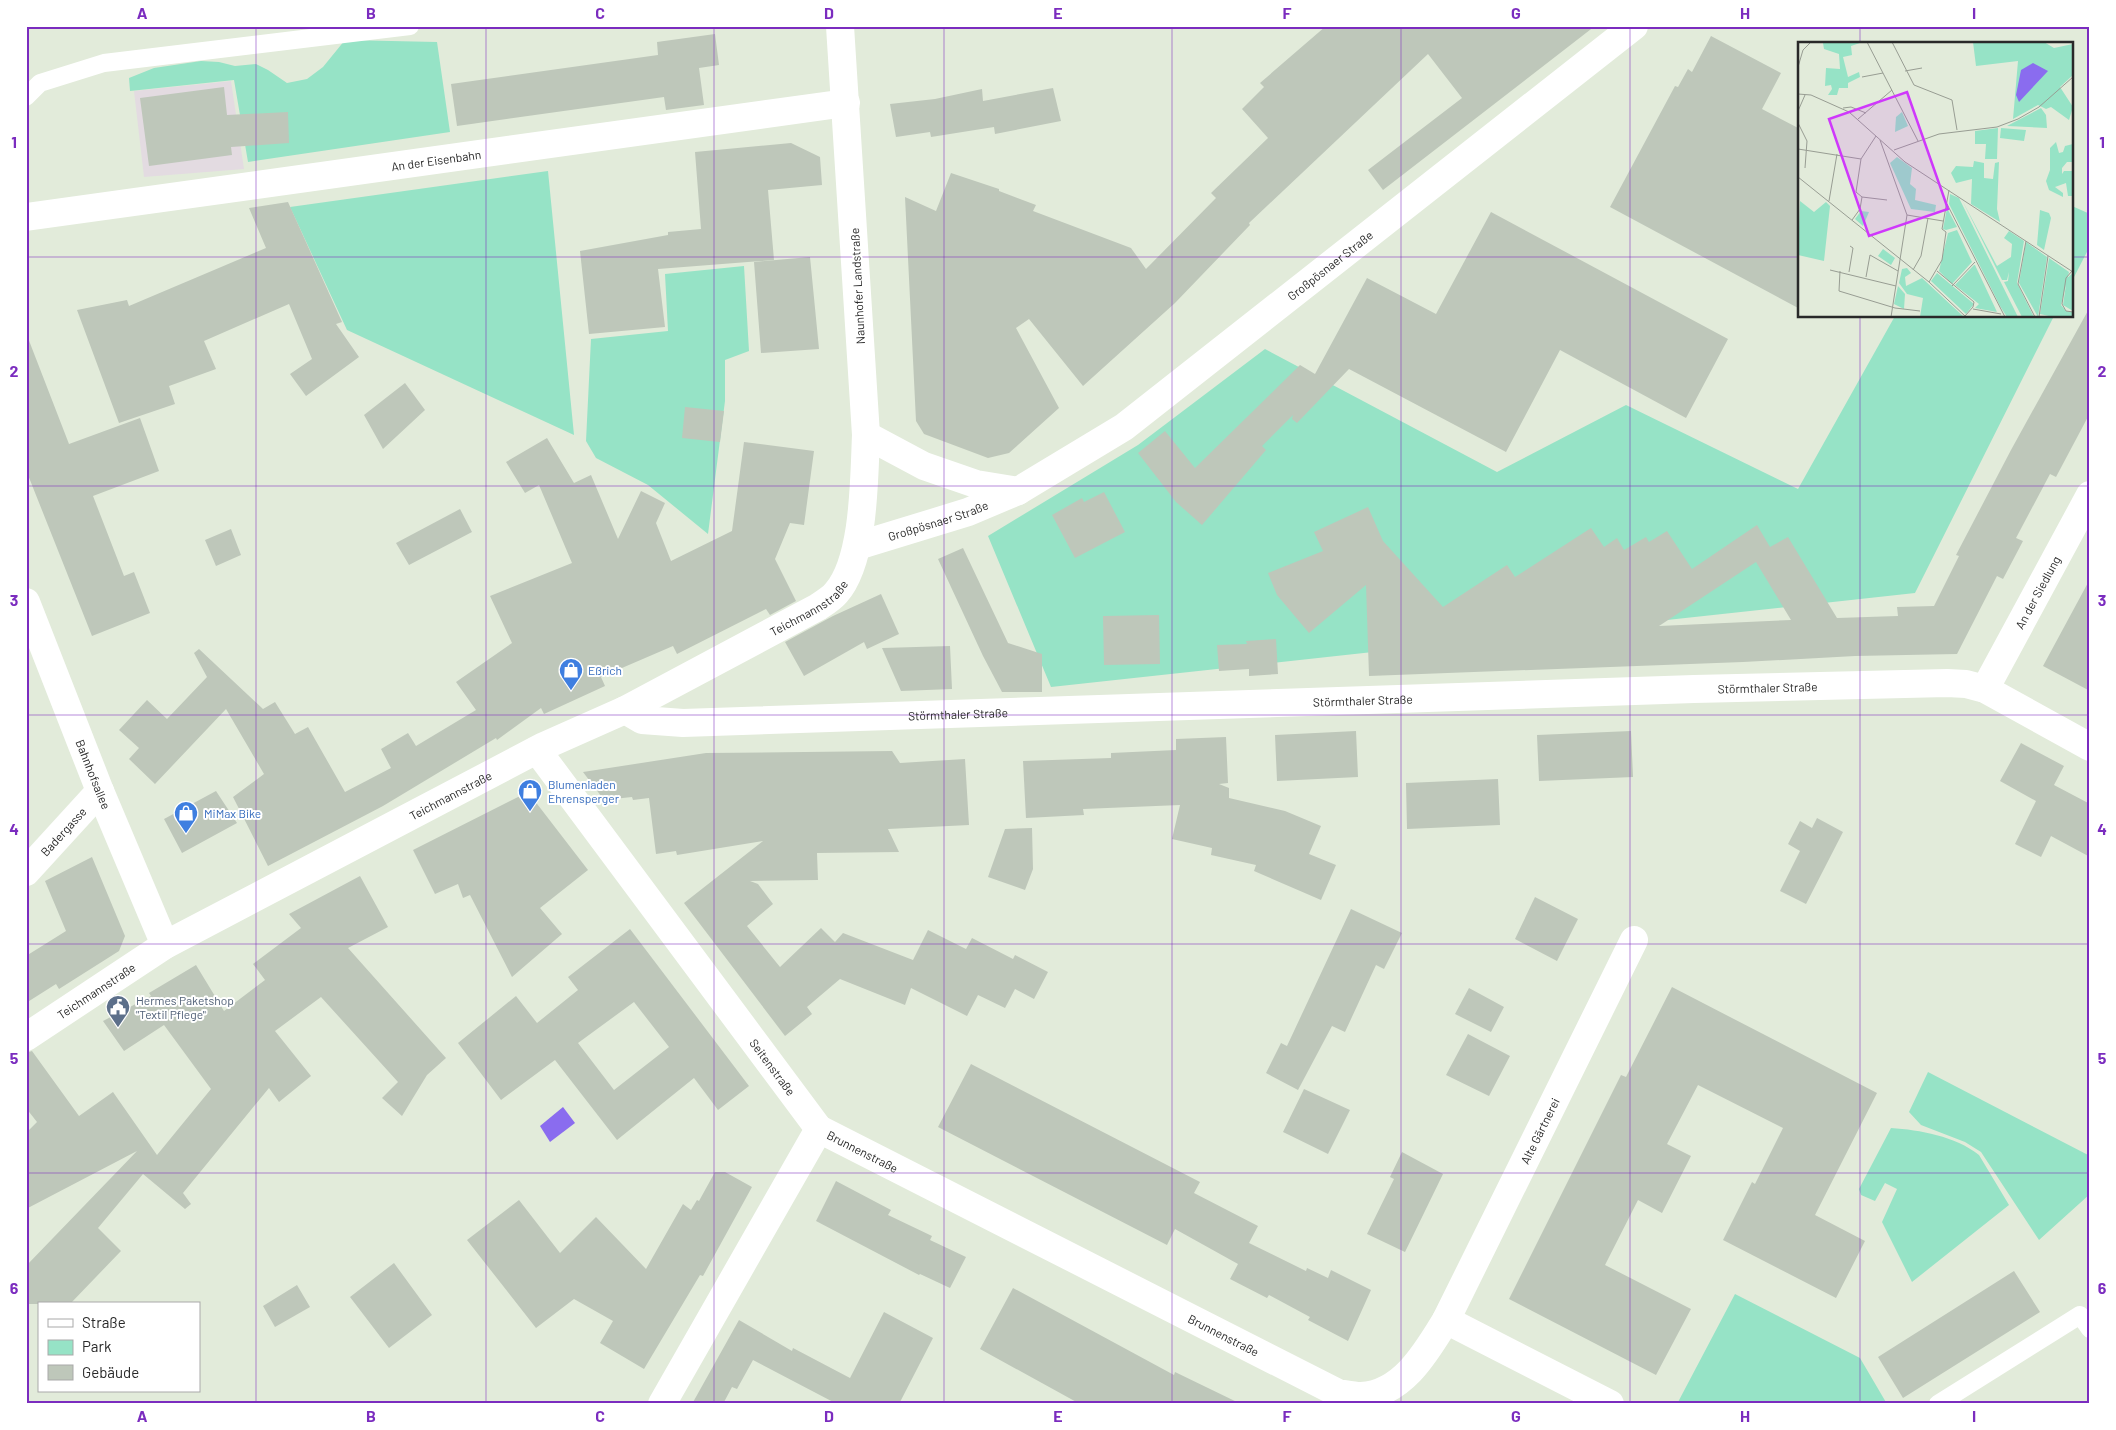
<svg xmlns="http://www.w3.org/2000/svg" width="2116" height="1430" viewBox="0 0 2116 1430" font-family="Barlow,sans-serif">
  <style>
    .industrial { fill: #e3dbe1 }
    .green { fill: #96e3c6 }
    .water { fill: #8a6cef }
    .building { fill: #bec7ba; fill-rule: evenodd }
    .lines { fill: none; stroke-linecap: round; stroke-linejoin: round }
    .service { stroke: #fff; stroke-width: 18 }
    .minor { stroke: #fff; stroke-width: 28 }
    .tertiary { stroke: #fff; stroke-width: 28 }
    .grid { fill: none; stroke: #7b2cbf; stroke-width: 1; stroke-opacity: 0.55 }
    .labels { text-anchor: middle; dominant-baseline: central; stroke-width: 4; stroke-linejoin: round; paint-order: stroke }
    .street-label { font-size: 12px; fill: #292929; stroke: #fff }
    .shop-label { font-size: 12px; fill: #366cbe; stroke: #fff; text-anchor: start }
    .service-label { font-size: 12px; fill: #4e5e75; stroke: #fff; text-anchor: start }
    .inset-road { fill: none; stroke: #989d93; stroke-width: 1 }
    .view { fill: #cf38fb; fill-opacity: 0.15; stroke: #cf38fb; stroke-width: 2.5 }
    .inset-edge { fill: none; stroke: #292929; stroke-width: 2.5 }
    .neatline { fill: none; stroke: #7b2cbf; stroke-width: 2 }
    .grid-label { font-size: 16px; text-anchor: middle; font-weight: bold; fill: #7b2cbf }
  </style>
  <rect width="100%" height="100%" fill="#e2ebda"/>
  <path class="industrial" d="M231 81 244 169 144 177 134 91Z"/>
  <path class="green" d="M345 40 437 42 450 132 248 162 234 80 130 91 129 78 154 68 201 61 219 62 235 66 256 64 268 70 287 83 307 79 323 67Z
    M548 171 574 435 347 330 290 207Z
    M2072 206 2090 214V246L2072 281Z
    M744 266 749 351 725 360V401L708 534 648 485 596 458 586 441 591 339 668 331 665 274Z
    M1895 316H2054L1915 593 1051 687 988 536 1138 445 1265 349 1497 472 1626 405 1798 489Z
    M1928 1072 2090 1156V1194L2039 1240 1981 1152 1965 1142 1921 1125 1909 1112Z
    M1891 1128C1920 1130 1955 1136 1979 1155L2009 1205 1912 1282 1882 1222 1897 1189 1885 1183 1875 1201 1861 1195 1859 1189Z
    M1735 1294 1860 1358 1887 1404H1677Z"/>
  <path class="water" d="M563 1107 575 1123 550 1142 540 1126Z"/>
  <path class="building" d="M1326 26H1595L1383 190 1368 170 1462 98 1428 54 1249 223 1250 225 1175 303 1083 386 1029 319 1016 328 1059 408 1009 453 988 458 924 434 916 421 905 197 936 211 951 173 999 189V191L1036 205 1033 211 1131 248 1146 269 1216 198 1211 193 1268 138 1242 109 1264 87 1260 83Z
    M715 34 719 65 699 68 704 105 666 110 664 97 457 126 451 84 658 55 657 42Z
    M1711 36 1781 73 1762 109 1800 129V309L1610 207 1675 86 1678 87 1688 69 1692 72Z
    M224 87 227 115 288 112 289 143 231 147 232 155 149 166 140 98Z
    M1053 88 1061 121 995 134 994 127 931 137 930 132 896 137 890 104 935 99 982 89 983 101Z
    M791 143 820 157 822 185 768 190 774 260 658 269 665 327 589 334 580 251 668 235V232L701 229 695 152Z
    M288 202 342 322 336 324 359 357 306 396 290 374 312 359 289 304 204 341 216 369 169 386 175 404 119 423 77 310 127 300 129 306 266 248 249 208Z
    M1491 212 1728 339 1686 418 1560 350 1506 452 1349 369 1297 423 1292 419 1293 415 1262 446 1266 450 1202 525 1176 502 1138 453 1165 431 1195 468 1300 365 1315 374 1367 278 1436 314Z
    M810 257 819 349 761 353 754 262Z
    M2090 307V413L2056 477 2050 474 2016 538 2023 541 2003 579 1997 576 1957 654 1855 656 1743 662 1369 676 1366 585 1309 633 1277 595 1268 573 1323 551 1314 532 1368 507 1383 541 1443 607 1507 565 1515 577 1591 528 1604 547 1617 538 1624 550 1646 537 1649 542 1667 531 1692 569 1757 525 1770 547 1788 537 1837 618 1898 616 1897 607 1934 606 1959 556 1956 555 2011 450ZM1756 562 1791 620 1659 626Z
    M28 338 69 444 140 418 159 471 93 496 124 576 134 572 150 613 92 636 26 470V339Z
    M405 383 425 410 383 449 364 415Z
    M685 407 724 411 720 442 682 438Z
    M547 438 574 483 591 475 618 539 641 491 665 503 656 523 671 561 732 531 744 442 814 451 804 525 790 523 775 559 796 601 770 615 766 609 677 654 673 646 601 677 605 686 544 714 541 708 497 740 496 738 383 806 268 866 233 797 264 774 226 709 155 784 129 759 139 748 119 730 147 700 167 719 207 677 194 653 199 649 263 709 275 702 295 734 308 727 345 792 391 768 381 749 408 733 416 746 476 710 456 682 512 643 490 596 572 563 539 485 525 493 506 462Z
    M1104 492 1125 532 1075 558 1052 515 1082 498 1084 502Z
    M460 509 472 532 409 565 396 543Z
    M231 529 241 555 216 566 205 540Z
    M963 548 1008 643 1042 654V692H1002L983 656 938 559Z
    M2090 579V691L2043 666Z
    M881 594 899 634 867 649 864 642 804 676 785 642 833 616Z
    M1159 615 1160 664 1104 665 1103 616Z
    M1276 639 1278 674 1249 676V669L1219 671 1217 645 1247 644 1246 641Z
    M950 646 952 689 901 691 882 648Z
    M1356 731 1358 777 1277 781 1275 735Z
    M1631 731 1633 777 1539 781 1537 735Z
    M1226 737 1228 783 1219 784 1229 788V798L1285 811 1321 826 1309 854 1336 865 1321 900 1254 871 1256 865 1211 855 1212 848 1172 839 1180 805 1083 809 1084 815 1026 818 1023 761 1111 758V753L1176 750V739Z
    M2021 743 2064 766 2054 785 2090 804V857L2051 836 2041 857 2015 844 2036 801 2000 781Z
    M892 751 900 763 965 759 969 825 888 829 899 852 817 853 818 880 750 881 758 884 773 904 747 926 780 967 821 928 835 942 843 933 913 960 928 930 966 949 972 938 1013 959 1015 955 1048 972 1034 999 1015 989 1005 1008 978 995 967 1016 911 988 905 1005 840 979 807 1007 812 1014 785 1036 684 903 763 841 677 855 676 851 656 854 649 798 633 800 632 797 604 800 583 772 706 753Z
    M1498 779 1500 825 1407 829 1406 783Z
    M216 791 237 823 182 853 164 819Z
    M522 795 531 796 588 870 540 908 562 934 512 977 470 895 463 898 458 884 435 894 413 850Z
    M1817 818 1843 832 1806 904 1780 891 1800 851 1788 844 1800 821 1812 828Z
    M1032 828 1033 869 1025 890 988 877 1005 829Z
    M92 857 125 936 119 951 59 989 56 984 26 1003V956L66 931 45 881Z
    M360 876 388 927 348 948 446 1058 427 1075 402 1116 382 1098 398 1082 321 997 275 1031 311 1076 279 1102 269 1088 183 1193 191 1204 185 1209 143 1174 98 1228 121 1251 70 1304H26V1266L137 1151 26 1209V1133L37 1122 26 1108V1053L32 1051 79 1116 113 1092 157 1155 211 1089 164 1025 124 1051 103 1021 151 996 149 993 196 965 224 1011 265 980 253 964 301 928 289 914Z
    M1535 897 1578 919 1557 961 1515 939Z
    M1351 909 1402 933 1384 969 1376 965 1345 1032 1332 1026 1298 1090 1266 1073 1281 1043 1287 1046Z
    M630 929 749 1086 718 1110 694 1078 617 1140 555 1060 501 1100 458 1043 516 996 537 1023 578 990 568 977ZM634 1002 669 1047 614 1090 578 1043Z
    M1672 987 1877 1093 1815 1215 1865 1241 1836 1298 1723 1240 1752 1182 1755 1184 1783 1128 1698 1085 1667 1144 1691 1156 1662 1213 1638 1200 1605 1265 1691 1309 1656 1375 1509 1299 1621 1075 1626 1077Z
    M1469 988 1504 1007 1491 1032 1455 1014Z
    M1468 1034 1510 1056 1489 1096 1446 1075Z
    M971 1064 1200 1182 1194 1193 1258 1226 1249 1243 1306 1271 1307 1268 1328 1278 1331 1270 1371 1290 1348 1341 1308 1320 1310 1317 1269 1295 1267 1298 1230 1279 1238 1264 1175 1229 1167 1245 938 1127Z
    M1304 1089 1350 1110 1328 1154 1283 1132Z
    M1402 1152 1443 1174 1405 1252 1367 1234 1394 1179 1390 1177Z
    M715 1172H725L752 1187 703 1276 700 1275 644 1369 600 1343 613 1321 574 1299 536 1328 467 1240 519 1200 560 1253 596 1217 646 1269 683 1204 691 1210 697 1200 699 1201Z
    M836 1181 891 1210 888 1215 932 1236 930 1240 966 1257 950 1288 920 1274 919 1275 816 1221Z
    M394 1263 432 1315 389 1348 350 1297Z
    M2014 1271 2040 1312 1903 1398 1878 1357Z
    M297 1285 310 1307 275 1327 263 1306Z
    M1013 1288 1174 1375 1175 1372 1241 1404H1080L980 1349Z
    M884 1312 933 1338 899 1404H837L753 1360 737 1389 732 1387 723 1404H692L739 1320 792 1351 793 1348 850 1378Z"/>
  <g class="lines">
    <path class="service" d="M26 97 40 83 104 63 410 26
      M1938 1404 2080 1315 2090 1329"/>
    <g class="minor">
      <path id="s1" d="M26 217 846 103"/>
      <path d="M866 435 924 466 976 484 1018 491"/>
      <path id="s2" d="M857 546 968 512 1018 491 1124 427 1634 26"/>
      <path id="s3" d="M26 602 100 791 165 945"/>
      <path id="s4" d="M1985 689 2090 495"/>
      <path id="s5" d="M537 750 819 1129 662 1404"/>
      <path id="s6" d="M26 872 100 791"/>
      <path id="s7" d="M819 1129 1338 1393C1345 1394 1354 1396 1361 1396 1403 1394 1427 1351 1446 1320L1610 1404"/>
      <path id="s8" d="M1446 1320 1634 940"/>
    </g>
    <g class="tertiary">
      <path id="s9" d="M625 710 642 720 683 723 1694 689 1947 683 1966 684 1985 689 2090 747"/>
      <path id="s10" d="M26 1037 165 945 544 746 625 710 818 607C824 603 832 598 836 593 865 560 864 478 866 435L840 26"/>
    </g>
  </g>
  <path class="grid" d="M256 26V1404M486 26V1404M714 26V1404M944 26V1404M1172 26V1404M1401 26V1404M1630 26V1404M1860 26V44M26 257H1800M2072 257H2090M1860 316V1404M26 486H2090M26 715H2090M26 944H2090M26 1173H2090"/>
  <defs>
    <g id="shop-pin" transform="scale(1.25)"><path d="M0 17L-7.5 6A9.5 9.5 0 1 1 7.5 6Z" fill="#3f7fe0" stroke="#fff"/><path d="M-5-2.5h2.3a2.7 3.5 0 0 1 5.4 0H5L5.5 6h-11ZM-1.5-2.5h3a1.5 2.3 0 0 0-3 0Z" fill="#fff"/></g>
    <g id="civic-pin" transform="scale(1.25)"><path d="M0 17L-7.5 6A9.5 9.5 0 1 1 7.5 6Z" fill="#5c6f8a" stroke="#fff"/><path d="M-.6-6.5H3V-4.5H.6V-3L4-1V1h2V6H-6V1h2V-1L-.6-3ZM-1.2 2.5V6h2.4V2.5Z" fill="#fff"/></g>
  </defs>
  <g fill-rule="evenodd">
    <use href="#shop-pin" x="571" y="670"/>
    <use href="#shop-pin" x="530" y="791"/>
    <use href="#shop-pin" x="186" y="813"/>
    <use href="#civic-pin" x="118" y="1007"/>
  </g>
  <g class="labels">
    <g class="street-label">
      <text stroke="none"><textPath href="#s1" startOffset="414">An der Eisenbahn</textPath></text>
      <text stroke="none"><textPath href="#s2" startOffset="556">Großpösnaer Straße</textPath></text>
      <text transform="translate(857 286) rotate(-93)">Naunhofer Landstraße</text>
      <text stroke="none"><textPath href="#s2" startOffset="85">Großpösnaer Straße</textPath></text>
      <text stroke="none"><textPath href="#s4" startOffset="110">An der Siedlung</textPath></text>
      <text stroke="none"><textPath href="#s10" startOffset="894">Teichmannstraße</textPath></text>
      <text stroke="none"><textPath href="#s9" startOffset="1146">Störmthaler Straße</textPath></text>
      <text stroke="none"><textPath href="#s9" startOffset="741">Störmthaler Straße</textPath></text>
      <text stroke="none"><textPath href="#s9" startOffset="336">Störmthaler Straße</textPath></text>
      <text stroke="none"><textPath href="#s3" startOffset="185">Bahnhofsallee</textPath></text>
      <text stroke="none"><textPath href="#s10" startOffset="489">Teichmannstraße</textPath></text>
      <text stroke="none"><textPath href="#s6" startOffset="55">Badergasse</textPath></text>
      <text stroke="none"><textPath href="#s10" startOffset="84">Teichmannstraße</textPath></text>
      <text stroke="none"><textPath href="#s5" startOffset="395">Seitenstraße</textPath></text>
      <text stroke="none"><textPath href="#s8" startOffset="211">Alte Gärtnerei</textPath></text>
      <text stroke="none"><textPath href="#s7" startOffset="49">Brunnenstraße</textPath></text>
      <text stroke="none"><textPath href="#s7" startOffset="454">Brunnenstraße</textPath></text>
    </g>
    <g class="shop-label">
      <text x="588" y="670">Eßrich</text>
      <text x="548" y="784">Blumenladen<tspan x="548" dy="14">Ehrensperger</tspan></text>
      <text x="204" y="813">MiMax Bike</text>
    </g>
    <g class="service-label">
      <text x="136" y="1000">Hermes Paketshop<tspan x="136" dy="14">"Textil Pflege"</tspan></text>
    </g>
  </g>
  <g transform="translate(1798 42)">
    <rect width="275" height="275" fill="#e2ebda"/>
    <path d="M65 0 53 4 54 13 45 15 50 35 61 30 62 35 50 41V46H41L39 53H30L34 47 33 43 27 44 28 26 42 27 41 12 26 7 25 1ZM175 0H246L256 6 275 2V33L262 45 275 65 271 78 253 65 248 67 240 63 215 77 220 19 178 24ZM243 66 248 73 249 86 209 84ZM104 70 110 84 97 90 98 75ZM200 86 199 117H187L188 102H177V89ZM203 86 228 88 226 99 202 96ZM258 100 261 111 265 110 267 104 275 102V120H269L264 126V132L266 129H275V154H270L268 141 257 145 265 151V155L251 148 248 139 252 128V106ZM99 115 114 126 112 142 118 147 117 158 138 163 137 170 113 167 92 121ZM176 119 186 121V136L195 137 197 121 201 120 199 167 202 180 173 162 174 137 158 141 153 131 158 124 175 125ZM152 152 161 156 220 275H209L202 264 151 162ZM164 158 199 224 213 215 214 202 206 196 211 189 226 199 219 241 236 275H224L206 240 210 239 211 230 209 238H204ZM2 159 16 170 28 160 32 164 26 219 0 213ZM149 166 159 185 148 188 145 187ZM242 168 251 171 253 176 246 208 239 203ZM63 169 71 170 65 184 57 177ZM159 188 174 220 154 242 141 229 150 191ZM228 200 249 215 240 275 221 241ZM85 207 97 216 93 223 80 214ZM251 216 271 230 263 263 268 269 275 270V275H242L251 274 242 272ZM176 223H177L199 270 177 266 181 262 157 243ZM109 226 113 231 107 235 108 244 124 236 166 275H122L125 256 109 252 101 241 104 227ZM139 231 176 262 168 272 133 239ZM275 231V269L265 263 269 236ZM100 244 107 252 106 267 96 262Z" fill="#96e3c6"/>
    <path d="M235 21 250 29 221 60 218 53 223 28Z" fill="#8a6cef"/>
    <path class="inset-road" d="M69 0 120 99M94 0 116 43 154 58 159 88M0 25 5 8 13 0M107 29 124 26M64 35 85 31M0 52 13 53 51 70 107 120 275 230M45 66 53 65 68 71M0 69 7 53M60 77 94 48M0 81 9 99 7 126M82 98 109 173 93 275M0 107 63 117 78 94M96 108 141 92 199 85 220 77 241 65 275 35M0 135 131 240 168 275M64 155 89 158M31 159 39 112M149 162 207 275M109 173 145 179M54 178 62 167 64 155 58 150 63 117M228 199 220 242 237 275M32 228 98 244M115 228 123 214 130 176M42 229 41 249 97 266 122 269M139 229 176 260 175 265 167 274M274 229 268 236 264 262 268 269 275 270M51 230 55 206 52 204M68 235 72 213 100 229M131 240 144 218 148 190 144 187 151 148M154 244 177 220M175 267 203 272M241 275 250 214"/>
    <path class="view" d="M109 50 150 167 71 194 31 77Z"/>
    <rect width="275" height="275" class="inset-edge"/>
  </g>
  <rect width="2116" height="1430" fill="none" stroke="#ffffff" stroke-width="55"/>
  <rect x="38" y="1302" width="162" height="90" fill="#ffffff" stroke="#a9a9a9"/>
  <rect x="48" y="1319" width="25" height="8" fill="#ffffff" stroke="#a9a9a9"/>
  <text x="82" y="1328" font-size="15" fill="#292929">Straße</text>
  <rect x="48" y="1340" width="25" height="15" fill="#96e3c6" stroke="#a9a9a9"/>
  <text x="82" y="1352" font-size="15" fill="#292929">Park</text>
  <rect x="48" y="1365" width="25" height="15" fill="#bec7ba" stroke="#a9a9a9"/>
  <text x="82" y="1378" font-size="15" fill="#292929">Gebäude</text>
  <rect x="28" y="28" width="2060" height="1374" class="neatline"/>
  <g class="grid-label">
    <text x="142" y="19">A</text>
    <text x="371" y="19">B</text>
    <text x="600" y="19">C</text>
    <text x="829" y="19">D</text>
    <text x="1058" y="19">E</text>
    <text x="1287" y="19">F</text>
    <text x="1516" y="19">G</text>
    <text x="1745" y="19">H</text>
    <text x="1974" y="19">I</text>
    <text x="14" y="148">1</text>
    <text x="2102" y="148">1</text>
    <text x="14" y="377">2</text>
    <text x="2102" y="377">2</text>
    <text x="14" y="606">3</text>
    <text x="2102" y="606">3</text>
    <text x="14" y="835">4</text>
    <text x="2102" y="835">4</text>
    <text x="14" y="1064">5</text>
    <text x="2102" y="1064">5</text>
    <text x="14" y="1294">6</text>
    <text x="2102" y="1294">6</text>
    <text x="142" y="1422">A</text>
    <text x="371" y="1422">B</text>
    <text x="600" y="1422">C</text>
    <text x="829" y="1422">D</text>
    <text x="1058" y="1422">E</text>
    <text x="1287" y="1422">F</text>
    <text x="1516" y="1422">G</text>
    <text x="1745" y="1422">H</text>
    <text x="1974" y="1422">I</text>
  </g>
</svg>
